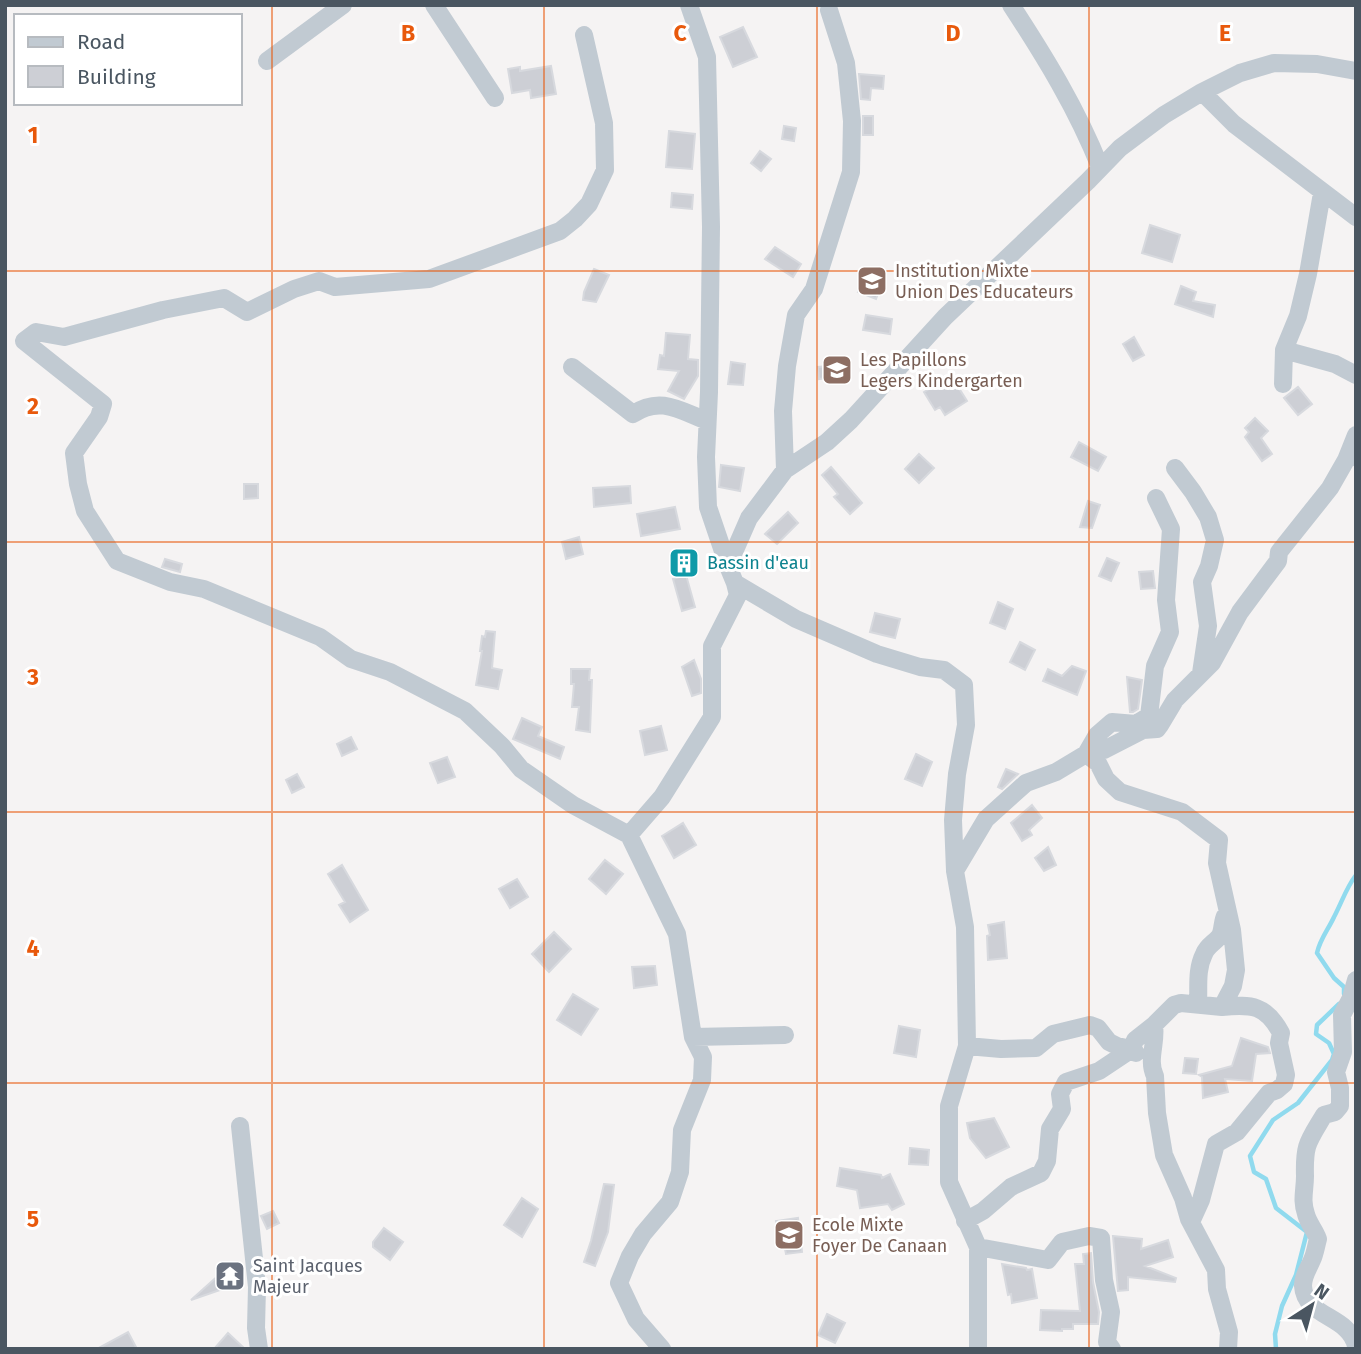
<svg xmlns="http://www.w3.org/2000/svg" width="1361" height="1354" viewBox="0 0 1361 1354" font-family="'Fira Sans',sans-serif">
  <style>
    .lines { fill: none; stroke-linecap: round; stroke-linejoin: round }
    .stream { stroke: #90daee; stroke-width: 4.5 }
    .building { fill: #cdcfd5; stroke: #d7d9de; stroke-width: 2 }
    .minor { stroke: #c1cad2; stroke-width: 18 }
    .grid { fill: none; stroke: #e8590c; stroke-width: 2; stroke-opacity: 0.55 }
    .labels { text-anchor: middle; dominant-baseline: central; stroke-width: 6; stroke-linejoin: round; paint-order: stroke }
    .education-label { font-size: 18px; fill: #785e54; stroke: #fff; text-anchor: start }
    .culture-label { font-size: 18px; fill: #0d838f; stroke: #fff; text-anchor: start }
    .worship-label { font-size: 18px; fill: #5b616d; stroke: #fff; text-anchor: start }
    .grid-label { font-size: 23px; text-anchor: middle; font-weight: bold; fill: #e8590c; stroke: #fff; stroke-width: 6; stroke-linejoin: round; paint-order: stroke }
  </style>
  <rect width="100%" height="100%" fill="#f5f3f3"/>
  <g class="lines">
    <path class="stream" d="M1344 994V987L1334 978 1317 953C1320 939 1328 930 1334 917 1342 902 1346 888 1356 875
      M1276 1349 1275 1334 1282 1306 1296 1275 1307 1232 1276 1208 1266 1179 1254 1172 1250 1156 1273 1120 1298 1103 1332 1060 1334 1054 1329 1043 1316 1034 1317 1025 1339 1004"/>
  </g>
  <path class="building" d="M743 27 757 57 733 67 720 37Z
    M551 66 556 94 531 98 530 90 512 93 508 69 520 67V71Z
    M859 74 884 76 883 89 871 88 870 100 861 99Z
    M863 116H873V135H863Z
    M784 126 796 128 794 141 782 139Z
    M669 131 695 134 692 169 666 167Z
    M760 151 771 159 761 171 751 163Z
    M672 193 693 195 692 209 671 207Z
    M1150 225 1180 235 1172 262 1142 253Z
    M775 247 801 264 793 277 765 259Z
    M867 268 885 275 876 299 858 292Z
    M594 269 609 275 596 302 583 300 584 292Z
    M1181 286 1196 292 1193 301 1215 305 1213 317 1175 304Z
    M866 315 892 319 890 334 863 330Z
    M666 333 690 335 688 359 698 360V376L684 399 668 391 679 371 658 369 660 355 664 356Z
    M1134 337 1144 355 1133 361 1123 344Z
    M731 362 745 364 743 385 728 384Z
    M841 365 842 376 819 379 818 367Z
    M949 377 947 387 955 382 967 401 945 415 940 407 935 410 924 392Z
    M1298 387 1312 404 1298 415 1284 398Z
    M1255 418 1268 431 1261 438 1272 454 1262 461 1245 437 1249 432 1245 428Z
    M1079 442 1106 457 1098 471 1071 457Z
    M919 454 934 468 919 483 905 469Z
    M721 465 744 468 740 491 719 487Z
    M831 467 862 503 850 514 834 497 838 494 822 475Z
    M244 484H258V498L244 499Z
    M630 486 631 503 594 507 593 488Z
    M1088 501 1100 505 1092 528 1080 527Z
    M675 507 680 529 641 536 637 514Z
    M788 512 798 523 777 544 765 534Z
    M579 537 583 554 566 559 562 542Z
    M1107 558 1119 563 1111 581 1099 576Z
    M165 559 182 564 180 572 162 567Z
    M1153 571 1155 588 1141 589 1139 572Z
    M686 575 695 607 682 611 673 579Z
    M998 602 1013 609 1005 629 990 623Z
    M875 613 900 619 895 638 870 632Z
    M486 631 495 632 492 668 502 670 498 689 476 685 482 651H480L482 636 485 637Z
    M1020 642 1035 650 1025 670 1010 662Z
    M694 660 701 679V693L692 696 682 667Z
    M1072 666 1086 671 1077 695 1043 681 1048 669 1062 676Z
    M571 669H590L589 680H592L590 732 576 730 579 707H572L574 684H571Z
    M1127 677 1142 680 1138 709 1133 712H1130Z
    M522 718 542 727 538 736 564 747 560 759 513 739Z
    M661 726 667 750 645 755 640 731Z
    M351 737 357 749 342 756 337 744Z
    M916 754 932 762 922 786 905 779Z
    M447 757 455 777 438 783 430 763Z
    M1006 769 1018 774 1002 789 998 787Z
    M297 774 304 787 292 793 286 780Z
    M1032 805 1042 818 1029 830 1032 835 1022 841 1011 823Z
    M683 823 696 845 674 858 662 836Z
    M1048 847 1056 865 1044 871 1035 858Z
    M605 860 623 874 606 894 589 879Z
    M342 865 368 910 350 922 339 905 345 902 328 874Z
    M517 879 528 897 510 908 499 889Z
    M1004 922 1007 958 988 960 987 936 990 935 988 925Z
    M554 932 571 949 549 972 532 954Z
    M655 966 657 985 634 988 632 967Z
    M573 994 598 1009 581 1035 557 1020Z
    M899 1026 920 1030 916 1057 894 1053Z
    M1241 1038 1268 1047 1270 1053 1256 1054 1252 1081 1225 1079 1228 1092 1203 1098 1202 1077 1199 1075 1232 1066Z
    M1185 1058 1198 1059 1196 1074 1183 1073Z
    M994 1118 1009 1147 986 1158 970 1138 967 1123Z
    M910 1148 929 1150 928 1165 909 1164Z
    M840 1168 881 1175 882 1178 890 1174 904 1204 892 1210 888 1204 860 1208 857 1190 837 1186Z
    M604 1184 614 1185 608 1232 595 1266 584 1262 591 1241Z
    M522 1198 538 1209 522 1237 504 1225Z
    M273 1211 279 1223 267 1229 261 1216Z
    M798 1218 802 1252 786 1254 784 1244 779 1245 776 1221Z
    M384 1228 403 1242 390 1260 373 1247V1242Z
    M1113 1236 1142 1239 1141 1249 1168 1240 1173 1257 1145 1266 1176 1278 1175 1282 1128 1277V1290L1118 1291Z
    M1091 1253 1093 1282 1099 1312 1098 1324H1073V1329H1062V1331L1040 1330 1041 1310 1080 1311 1075 1264H1084L1083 1254Z
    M237 1263 240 1283 191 1300 220 1274 219 1271Z
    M1002 1264 1026 1268 1027 1270 1032 1269 1037 1298 1012 1303 1011 1294 1008 1295Z
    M827 1314 845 1323 835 1343 818 1335Z
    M128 1332 137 1349H97Z
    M228 1333 245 1349H214Z"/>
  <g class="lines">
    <path class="minor" d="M434 5 495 98
      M689 5 707 57 711 227 709 392 706 457 708 507 728 566
      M1011 5C1045 57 1077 109 1100 167
      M584 35 604 123 605 170 589 204 575 219 560 231 429 279 335 287 319 281 294 289 247 312 224 298 163 310 64 337 36 332 24 341 103 404 99 417 74 453 78 484 85 511 117 561 170 582 204 589 320 637 351 659 390 672 465 711 502 746 521 769 573 805 629 835
      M267 61 343 5
      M1202 92 1234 124 1356 217
      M1284 350 1335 364 1356 375
      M572 367 633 414C660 396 679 410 707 421
      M1283 384 1284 350 1298 316 1308 274 1322 193
      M1346 460 1356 435
      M1175 468 1193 492 1208 517 1215 540 1209 566 1202 582 1208 626 1201 673
      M785 470 783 411 787 366 796 315 814 289 851 172 852 121 846 63 829 10
      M1086 754 1098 763 1106 779 1120 792 1182 812 1219 840 1217 863 1232 930 1236 970 1233 986 1222 1007 1181 1003 1174 1005 1154 1025C1157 1042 1147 1060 1155 1076L1157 1113 1164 1155 1183 1198 1189 1219 1216 1270 1217 1289 1229 1332 1228 1349
      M1086 754 1104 750 1143 730 1157 729 1160 725 1175 700 1212 663 1240 612 1278 561 1279 552 1330 488 1346 460 1356 454
      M955 871 986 819 1026 783 1056 772 1086 754 1097 735 1112 722 1136 724 1149 716 1155 666 1170 632 1166 600 1171 529 1156 498
      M1356 980 1351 998 1342 1015 1343 1052 1336 1072 1340 1088V1106L1335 1112 1324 1115C1308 1142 1304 1144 1305 1176 1305 1191 1301 1199 1306 1214 1308 1223 1315 1230 1318 1239 1316 1246 1315 1254 1312 1260 1308 1270 1303 1275 1303 1286 1305 1318 1349 1315 1356 1346
      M1198 1004C1199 987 1196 970 1204 954 1207 946 1214 943 1219 937 1223 932 1222 922 1225 916
      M693 1037 785 1035
      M967 1046 1001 1049 1036 1048 1053 1034 1090 1025 1098 1028 1109 1042 1117 1046 1132 1049 1136 1053
      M240 1126 257 1287 256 1328 259 1349
      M965 1221 983 1211 1011 1187 1041 1173 1047 1161 1050 1129 1062 1109 1060 1094 1066 1082 1099 1071 1132 1049 1135 1040 1154 1025
      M1191 1222 1201 1200 1216 1144 1237 1132 1269 1093 1277 1090 1284 1084 1286 1075 1279 1043 1281 1033C1266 1005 1252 1004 1222 1007
      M978 1247 1048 1260 1062 1242 1089 1236 1101 1238 1104 1280 1111 1312 1107 1342 1112 1349
      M662 1349 636 1319 619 1283 630 1256 643 1234 670 1202 680 1172 682 1130 702 1080 703 1057 693 1037 677 934 629 835 662 797 712 717V646L738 595 735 583
      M978 1349V1247L949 1182V1106L967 1046 965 927 955 871 953 820 957 774 966 725 964 685 944 670 920 667 877 654 796 619 735 583 728 566 749 518 785 470 827 442 851 420 945 317 1088 181 1120 148 1164 115 1202 92 1240 73 1274 63 1317 64 1356 71"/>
  </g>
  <path class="grid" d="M272 5V1349M544 5V1349M817 5V1349M1089 5V1349M5 271H1356M5 542H1356M5 812H1356M5 1083H1356"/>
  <defs>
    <g id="school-square" transform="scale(1.575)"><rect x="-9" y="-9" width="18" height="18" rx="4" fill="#8d6e63" stroke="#fff"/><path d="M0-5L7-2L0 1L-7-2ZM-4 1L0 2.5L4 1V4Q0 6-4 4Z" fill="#fff"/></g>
    <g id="building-square" transform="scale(1.575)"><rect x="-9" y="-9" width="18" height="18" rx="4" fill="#0f9aa8" stroke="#fff"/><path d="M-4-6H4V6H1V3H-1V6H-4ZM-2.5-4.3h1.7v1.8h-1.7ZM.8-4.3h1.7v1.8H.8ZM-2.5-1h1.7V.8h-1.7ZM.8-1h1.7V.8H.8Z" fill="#fff"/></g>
    <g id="temple-square" transform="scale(1.575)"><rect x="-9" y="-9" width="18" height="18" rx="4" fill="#6b7280" stroke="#fff"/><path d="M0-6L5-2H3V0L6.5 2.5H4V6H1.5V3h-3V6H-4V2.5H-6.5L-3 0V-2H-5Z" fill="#fff"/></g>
  </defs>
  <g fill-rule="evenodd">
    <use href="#school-square" x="872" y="281"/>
    <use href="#school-square" x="837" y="370"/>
    <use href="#building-square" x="684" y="563"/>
    <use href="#school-square" x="789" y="1235"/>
    <use href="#temple-square" x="230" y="1276"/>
  </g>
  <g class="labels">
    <g class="education-label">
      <text x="895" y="271">Institution Mixte<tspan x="895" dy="21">Union Des Educateurs</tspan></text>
      <text x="860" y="360">Les Papillons<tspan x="860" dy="21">Legers Kindergarten</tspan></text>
      <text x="812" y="1225">Ecole Mixte<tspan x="812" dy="21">Foyer De Canaan</tspan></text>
    </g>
    <g class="culture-label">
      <text x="707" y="563">Bassin d'eau</text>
    </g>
    <g class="worship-label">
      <text x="253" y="1266">Saint Jacques<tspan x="253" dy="21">Majeur</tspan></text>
    </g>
  </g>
  <g class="grid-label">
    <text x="408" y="41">B</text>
    <text x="680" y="41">C</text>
    <text x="953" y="41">D</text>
    <text x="1225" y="41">E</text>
    <text x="33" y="143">1</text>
    <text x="33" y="414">2</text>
    <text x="33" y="685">3</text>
    <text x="33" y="956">4</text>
    <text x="33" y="1227">5</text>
  </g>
  <rect width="1361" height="1354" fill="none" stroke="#4a5661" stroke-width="14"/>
  <rect x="14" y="14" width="228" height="91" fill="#ffffff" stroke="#b7bbc0" stroke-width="2"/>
  <rect x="28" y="37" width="35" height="10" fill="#c1cad2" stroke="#b7bbc0" stroke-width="2"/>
  <text x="77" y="49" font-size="21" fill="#4a5661">Road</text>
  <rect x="28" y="66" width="35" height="21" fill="#cdcfd5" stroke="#b7bbc0" stroke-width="2"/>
  <text x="77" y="84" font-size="21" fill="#4a5661">Building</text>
  <g transform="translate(1312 1305) rotate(36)" stroke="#ffffff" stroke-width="5" paint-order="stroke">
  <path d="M0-5L12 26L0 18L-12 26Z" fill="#4a5661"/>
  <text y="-10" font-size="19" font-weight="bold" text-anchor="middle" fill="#4a5661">N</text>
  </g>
</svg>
